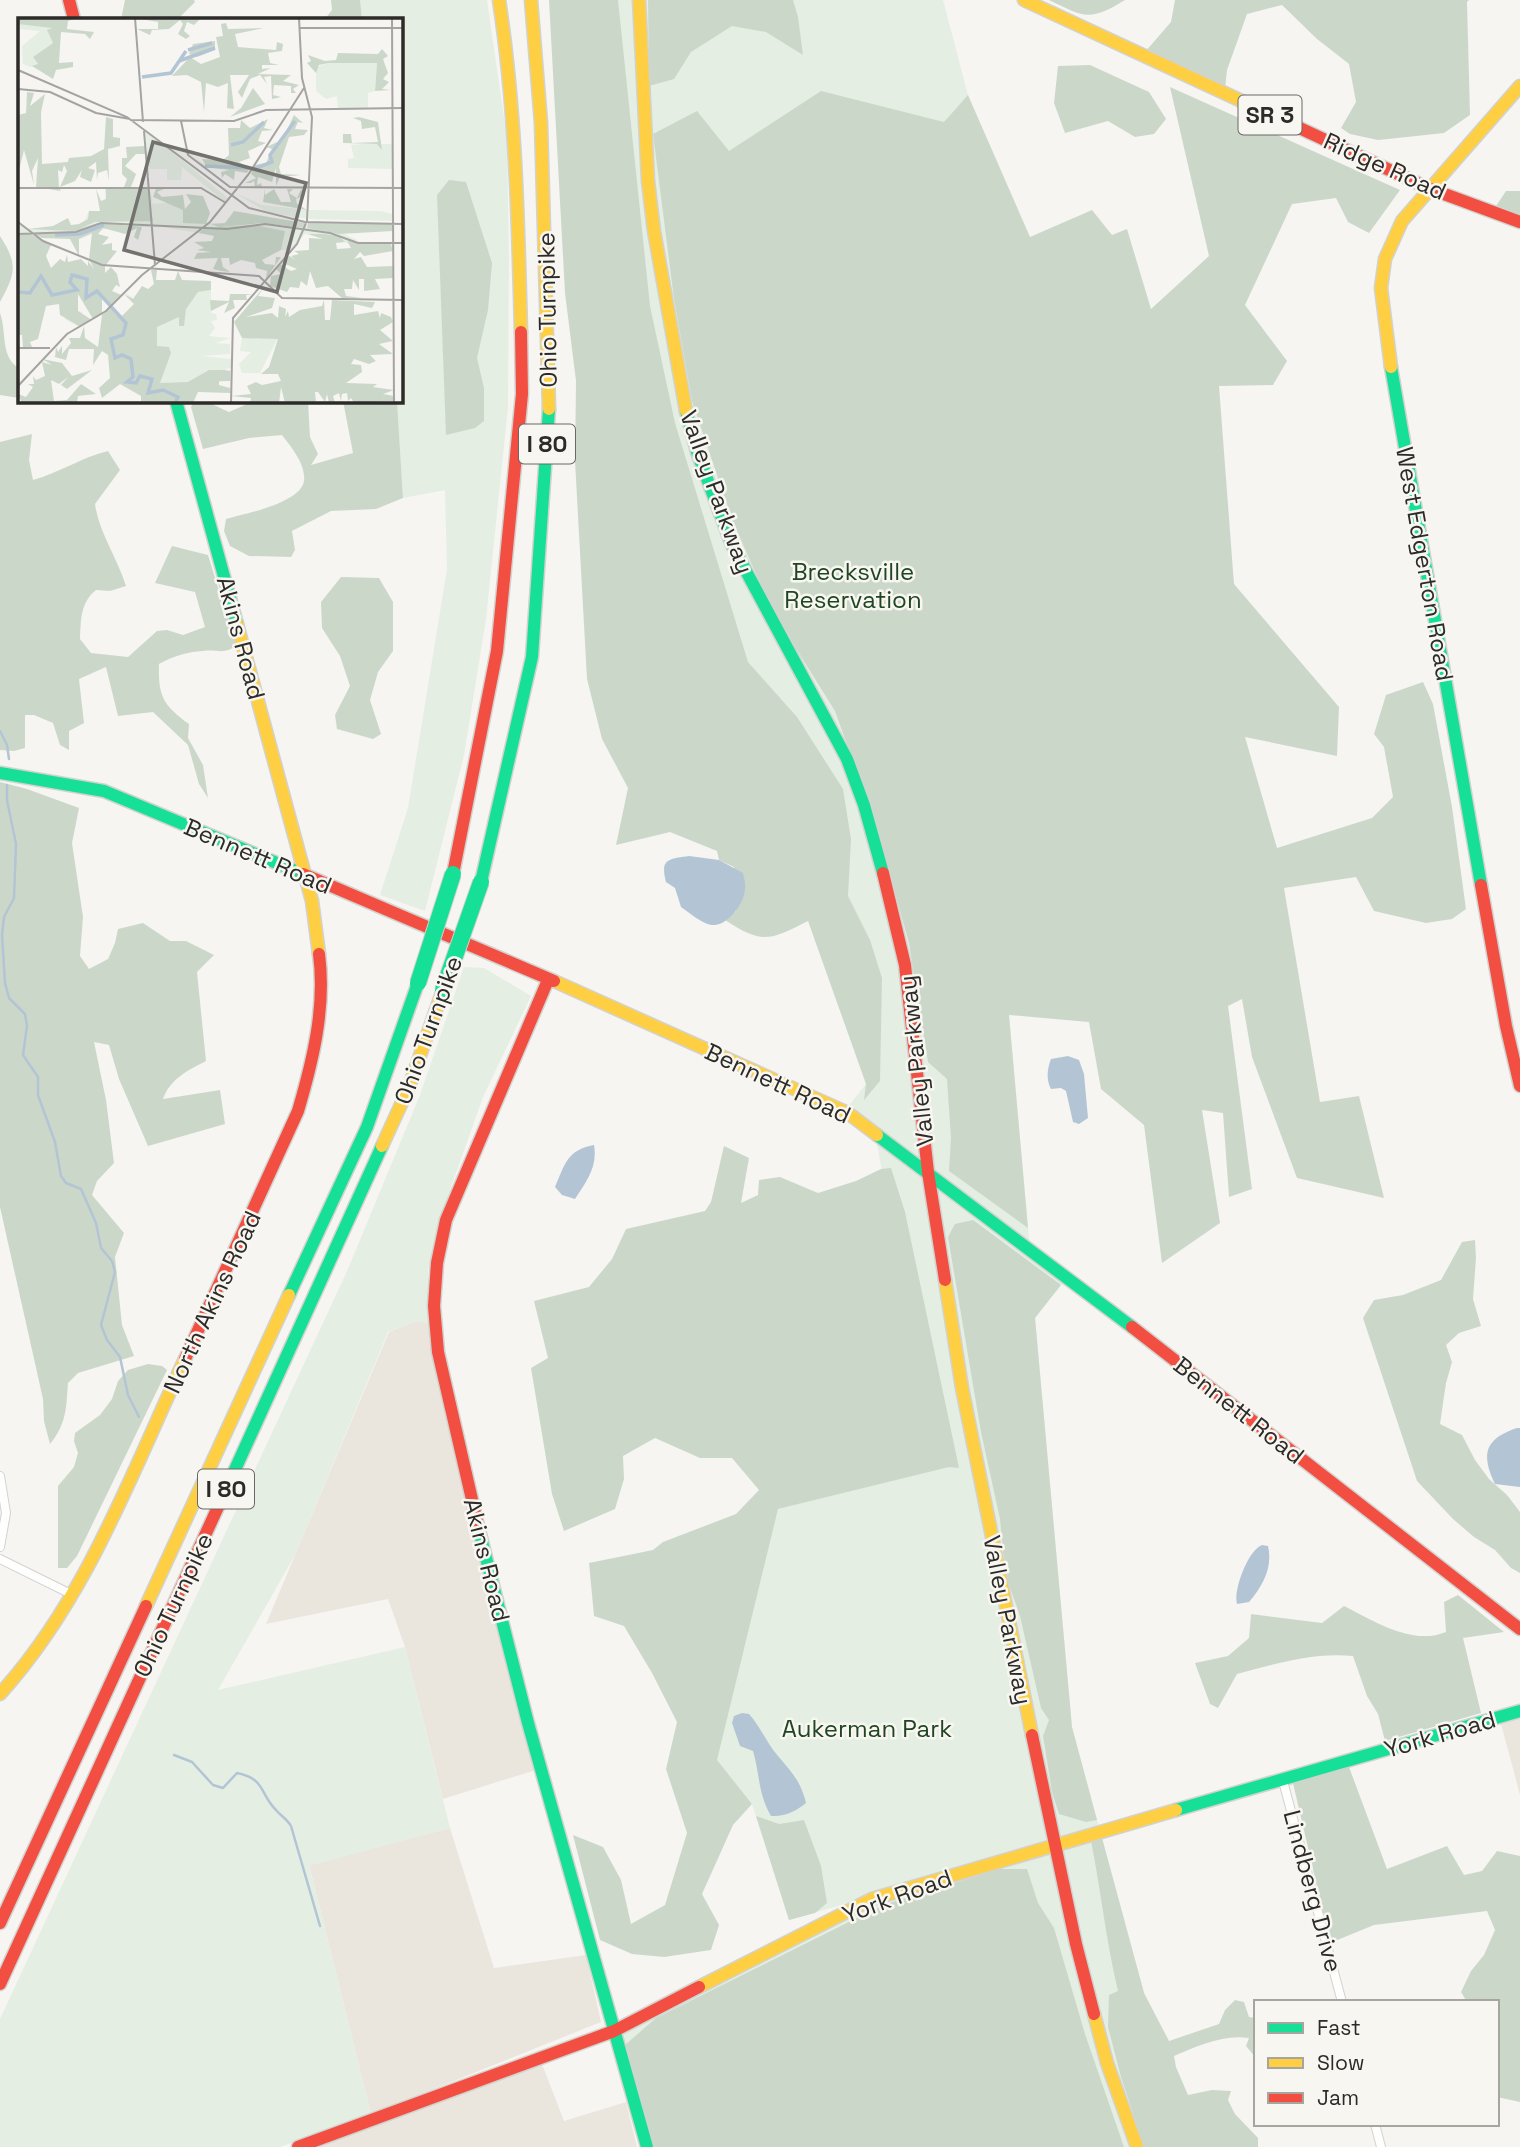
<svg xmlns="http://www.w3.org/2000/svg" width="1520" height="2147" viewBox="0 0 1520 2147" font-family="'Space Grotesk',sans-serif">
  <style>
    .built { fill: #eae6de }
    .green { fill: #e4eee3 }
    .forest { fill: #cbd8c9 }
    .water { fill: #b3c5d4 }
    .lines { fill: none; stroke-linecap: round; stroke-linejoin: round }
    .stream { stroke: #b3c5d4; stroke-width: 2.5 }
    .street-casing { stroke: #d2d2cf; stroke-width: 10 }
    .fast-casing { stroke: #d2d2cf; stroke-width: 15 }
    .slow-casing { stroke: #d2d2cf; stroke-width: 15 }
    .jam-casing { stroke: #d2d2cf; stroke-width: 15 }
    .street { stroke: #fefefd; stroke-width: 8 }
    .fast { stroke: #16e098; stroke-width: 12 }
    .slow { stroke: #ffcf43; stroke-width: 12 }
    .jam { stroke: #f24e42; stroke-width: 12 }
    .fast-bridge-casing { stroke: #d2d2cf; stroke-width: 18; stroke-linecap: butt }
    .fast-bridge { stroke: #16e098; stroke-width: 16 }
    .labels { text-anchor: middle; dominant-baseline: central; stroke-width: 5; stroke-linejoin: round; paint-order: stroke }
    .shield { fill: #f8f6f0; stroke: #696865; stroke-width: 2 }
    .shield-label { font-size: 23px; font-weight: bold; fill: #2c2b29 }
    .street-label { font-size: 24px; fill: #2c2b29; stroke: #f8f6f0 }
    .park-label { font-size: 24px; fill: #1f4522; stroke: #f8f6f0 }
    .inset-river { fill: none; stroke: #b3c5d4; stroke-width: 3.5 }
    .inset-road { fill: none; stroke: #a5a4a2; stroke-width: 2 }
    .view { fill: #73726f; fill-opacity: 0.15; stroke: #73726f; stroke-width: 3.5 }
    .inset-edge { fill: none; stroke: #2c2b29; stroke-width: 3.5 }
  </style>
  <rect width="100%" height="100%" fill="#f6f5f2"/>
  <path class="built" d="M416 1321 429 1323 438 1385 462 1486 516 1688 536 1770 443 1799 405 1647 388 1599 266 1624 389 1332Z
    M1520 1718V1795L1501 1724Z
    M450 1828 494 1968 586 1955 601 2022 371 2114 309 1865Z
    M542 2064 564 2121 626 2102 637 2147H315Z"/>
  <path class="green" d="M360 0H487L507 138 509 258 508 407 486 619 464 755 425 911 380 895 408 808 447 569 445 490 403 498 397 401H401V19H362Z
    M611 0H943L1029 327 990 805 1030 1249 1067 1277 1035 1318 1072 1727 1186 2147H645L613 2031 866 1898 789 1920 752 1804 717 1761 664 1561 778 1509 937 1469 874 1128 847 1108 866 1084 854 1026 825 911 600 690Z
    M464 967 484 968 531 996 483 1097 450 1190 428 1269 429 1323 416 1321 388 1332 295 1555 218 1690 405 1647 450 1828 309 1866 371 2114 280 2147H0V2019L348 1269 420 1095Z"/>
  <path class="forest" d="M125 0H194L195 2 178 19H121Z
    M331 0H360L362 19H325L332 10Z
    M549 0H618L650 306 675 423 748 662 797 717 843 789 851 839 848 896 870 940 882 978 880 1081 864 1100 866 1084 808 921C770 940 763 945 725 920L736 911 734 867 719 860 717 851 670 832 616 845 628 788 602 739 587 679 575 461 576 381 565 293Z
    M648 0H793L798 17 803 55 766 32 732 26 691 52 674 79 649 86Z
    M1049 0H1125C1089 22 1084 17 1049 0Z
    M1175 0H1469L1467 2 1470 115 1444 133 1407 137 1378 140 1350 134 1341 128 1356 102 1349 64 1317 39 1282 5 1247 14 1227 70 1225 89 1145 52 1171 22Z
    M1090 65 1149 92 1166 119 1154 134 1135 137 1108 121 1065 133 1054 103 1058 66Z
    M1170 87 1400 190 1369 233 1348 222 1336 198 1292 204 1245 305 1287 361 1273 385 1219 386 1234 584 1339 707 1337 756 1245 737 1277 848 1372 818 1393 797 1384 747 1374 734 1386 695 1423 682 1433 704 1452 807 1466 909 1452 919 1426 923 1374 911 1356 877 1284 888 1320 1102 1359 1096 1384 1198 1297 1178 1252 1057 1242 999 1228 1006 1252 1189 1229 1197 1223 1113 1202 1110 1220 1223 1162 1263 1144 1125 1101 1089 1089 1022 1009 1015 1028 1228 949 1171 951 1138 947 1079 928 1062 909 943 876 825 835 711 772 610 733 522 692 401 674 299 653 134 697 111 729 151 821 91 944 122 968 95 1030 237 1092 210 1112 235 1127 229 1151 309 1209 256Z
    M449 180 466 182 492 263 488 310 477 358 484 388V421L475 428 446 435 437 195Z
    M1506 191H1520V216L1496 206Z
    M0 236C18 264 16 273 0 302Z
    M0 313C7 332 0 357 19 368V398L0 395Z
    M194 401H205L229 412 254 401H308L310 437 318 454 311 465 353 453 343 401H397L403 498 376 509 331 511 292 531 295 550 291 557 249 556 230 546 224 531 226 519C244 514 301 503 304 481 306 464 291 447 282 435L249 438 203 449 191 407Z
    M32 434 29 460 33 480C59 473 82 457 108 451L120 470 95 504C99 533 117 557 126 586L110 591 96 590C80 603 81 620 80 639L91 653 128 657 157 631 167 630 183 635 205 627 195 592 155 583 172 546 208 555 236 646C222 655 218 649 203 651 187 652 173 656 159 664 158 696 163 705 189 724L188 738 203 765 208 798 199 784 188 745 153 712 118 716 106 667 79 679 84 723 69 731V750L60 745 53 723 34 715H25V748L14 751 0 750V442Z
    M341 577 379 578 393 602V651L378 672 370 700 381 734 373 739 337 729 335 715 350 686 340 656 322 628 321 602Z
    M0 782 27 789 79 808 72 843 83 917 80 956 89 969 108 959 115 943 118 929 143 923 170 941H186L214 955 197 972 206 1061C188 1070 170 1079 163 1099L220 1090 225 1124 148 1146 119 1079 109 1045 94 1042 106 1100 114 1163 97 1181 92 1195 124 1233 115 1257 122 1325 134 1356 78 1373 68 1383C66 1408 67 1423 50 1444L44 1421 43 1399 0 1207Z
    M724 1146 749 1158 741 1203 758 1195 759 1180 780 1177 818 1193 856 1181 881 1169 891 1168 905 1212 959 1468 949 1467 778 1509 717 1760 752 1804 733 1825 702 1894 719 1925 711 1950 664 1957 632 1954 600 1940 573 1835 603 1847 621 1880 631 1924 665 1905 687 1833 666 1769 677 1722 652 1673 624 1626 594 1616 589 1563 653 1550 663 1542 736 1514 759 1490 732 1458H700L655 1438 623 1456 624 1479 615 1509 564 1531 552 1494 531 1368 548 1358 534 1301 589 1287 612 1259 626 1229 705 1211 711 1202Z
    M973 1220 1061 1285 1035 1318 1072 1727 1097 1820 1086 1822 1059 1814 1052 1792 1043 1736 1049 1720 1041 1708 1020 1616 1009 1585 1003 1552 1000 1519 981 1432 948 1237 955 1224Z
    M1475 1240 1476 1258 1473 1299 1481 1326 1459 1333 1446 1345 1452 1362 1446 1383 1440 1424 1462 1435 1475 1460 1489 1479 1507 1495 1520 1512V1573L1511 1568 1495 1550 1474 1537 1453 1519 1417 1481 1363 1318 1374 1300 1403 1295 1441 1280 1462 1242Z
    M148 1364 162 1366 167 1370 77 1556 67 1568H58V1486L74 1467 78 1453 74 1441 75 1433 100 1415 112 1399 118 1381 128 1370Z
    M1458 1595 1504 1632 1463 1638 1481 1713 1385 1741 1378 1714 1367 1696 1353 1656C1312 1652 1276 1664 1237 1674L1218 1708 1210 1704 1195 1663 1228 1656 1249 1638 1251 1614 1322 1623 1344 1606C1374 1621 1412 1646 1446 1632L1444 1602Z
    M1349 1767 1387 1869 1447 1846 1464 1875 1482 1871 1497 1851 1520 1856V2102L1497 2097V2002H1467L1461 1992 1471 1971 1484 1955 1495 1930 1487 1911 1374 1925 1330 1943 1293 1783Z
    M756 1816 779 1824 804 1820 821 1866 827 1903 815 1913 789 1920Z
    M1102 1838 1144 1993 1169 2041 1219 2024 1225 2010 1235 2000 1244 2002 1249 2017 1256 2018V2058L1246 2046 1249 2038C1224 2034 1197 2046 1174 2056L1176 2067 1188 2095 1212 2090 1231 2091 1228 2100 1235 2114 1258 2138V2147H1144L1121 2077 1108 2027 1109 1995 1118 1991C1106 1941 1101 1891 1091 1841Z
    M999 1869H1027L1038 1903 1054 1928 1085 2034 1124 2147H652L625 2045 656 2018 883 1905Z"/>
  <path class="water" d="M689 856 719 860 743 873C744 878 746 884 745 889 745 902 729 924 715 925 704 926 690 913 681 907L675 888 666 882C660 859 668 859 689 856Z
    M1068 1056 1079 1060 1084 1074 1088 1118 1079 1124 1073 1122 1066 1091 1061 1088 1051 1089C1046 1080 1047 1069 1051 1059Z
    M594 1145C598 1167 586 1182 575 1199L562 1195 555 1187C565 1164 567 1150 594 1145Z
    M1517 1428H1520V1487L1495 1484C1481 1455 1484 1439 1517 1428Z
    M1262 1545 1268 1546C1273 1567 1263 1586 1249 1602L1237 1604C1233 1591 1248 1550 1262 1545Z
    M742 1713 749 1714C759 1725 765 1739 774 1751 789 1770 800 1778 806 1803 796 1811 785 1817 771 1816 758 1794 760 1775 753 1751L740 1746 732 1723 734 1716Z"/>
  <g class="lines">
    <path class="stream" d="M0 731 7 745 9 759
      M7 785V800L16 844 14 898 4 917 2 935 5 983 9 998 25 1014 27 1026 23 1055 38 1077V1095L55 1142 61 1176 66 1183 81 1189 96 1223 101 1248 112 1261 115 1272 101 1325 107 1340 120 1357 128 1395 139 1417
      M174 1755 192 1762 213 1785 223 1788 237 1773C266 1779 259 1793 276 1810 281 1816 287 1819 291 1826L320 1926"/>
    <g class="street-casing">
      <path id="street" d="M0 1476 6 1513 0 1547
        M0 1559 73 1595
        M1283 1781 1342 2002
        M1375 2124 1381 2147"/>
    </g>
    <g class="fast-casing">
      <path id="fast" d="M1391 367 1481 885
        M176 401 237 624
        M686 411 697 452 732 545 847 759 864 805 883 873
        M0 773 104 791 303 874
        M481 882 532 657 549 409
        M877 1135 1132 1327
        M289 1295 367 1127 418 983
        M218 1507 382 1146
        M479 1530 528 1723 647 2147
        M1176 1810 1520 1711"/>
    </g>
    <g class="slow-casing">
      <path id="slow" d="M499 0C516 110 518 221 521 332
        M531 0 541 123 549 409
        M639 0 648 181 654 231 686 411
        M1024 0 1276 117
        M1391 367 1381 288 1385 259 1402 221 1520 86
        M237 624 312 901 319 954
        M554 981 848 1113 877 1135
        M382 1146 409 1087 443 990
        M945 1280 962 1388 1032 1735
        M146 1606 289 1295
        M0 1694C87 1598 131 1474 185 1359
        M699 1987 872 1899 1176 1810
        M1094 2014 1107 2063 1137 2147"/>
    </g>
    <g class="jam-casing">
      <path id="jam" d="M69 0 74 19
        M1276 117 1428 188 1520 222
        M883 873 905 965 928 1172 945 1280
        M303 874 554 981
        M453 874 497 651 522 394 521 332
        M1481 885 1506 1026 1520 1086
        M1132 1327 1520 1629
        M185 1359 298 1111C313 1060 326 1007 319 954
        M479 1530 438 1352 434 1306 437 1263 446 1220 548 980
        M1032 1735 1076 1944 1094 2014
        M0 1923 146 1606
        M0 1984 218 1507
        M298 2147 614 2031 699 1987"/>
    </g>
    <use href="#street" class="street"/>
    <use href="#fast" class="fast"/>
    <use href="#slow" class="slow"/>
    <use href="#jam" class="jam"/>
    <g class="fast-bridge-casing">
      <path id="fast-bridge" d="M418 983 453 874
        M443 990 481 882"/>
    </g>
    <use href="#fast-bridge" class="fast-bridge"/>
  </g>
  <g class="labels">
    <g class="shield">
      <rect x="1238.5" y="95.5" width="63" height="39" rx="5"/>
      <rect x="519" y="424.5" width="56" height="39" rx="5"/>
      <rect x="198" y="1469.5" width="56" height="39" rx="5"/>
    </g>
    <g class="shield-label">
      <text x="1270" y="115">SR 3</text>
      <text x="547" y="444">I 80</text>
      <text x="226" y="1489">I 80</text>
    </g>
    <g class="street-label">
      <text transform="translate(1385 166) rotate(24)">Ridge Road</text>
      <text transform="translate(547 310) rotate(-91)">Ohio Turnpike</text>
      <text transform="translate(717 492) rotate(70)">Valley Parkway</text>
      <text transform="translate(1425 564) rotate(80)">West Edgerton Road</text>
      <text transform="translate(241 638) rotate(75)">Akins Road</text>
      <text transform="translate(258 856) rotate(23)">Bennett Road</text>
      <text transform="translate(428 1030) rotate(-70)">Ohio Turnpike</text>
      <text transform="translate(916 1061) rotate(-96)">Valley Parkway</text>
      <text transform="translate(778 1083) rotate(25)">Bennett Road</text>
      <text transform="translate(212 1302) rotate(-65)">North Akins Road</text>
      <text transform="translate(1239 1410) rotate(38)">Bennett Road</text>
      <text transform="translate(487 1560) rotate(76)">Akins Road</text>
      <text transform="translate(173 1605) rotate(-65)">Ohio Turnpike</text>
      <text transform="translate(1008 1620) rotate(79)">Valley Parkway</text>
      <text transform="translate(1440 1734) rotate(-16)">York Road</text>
      <text transform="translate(1313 1891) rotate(75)">Lindberg Drive</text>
      <text transform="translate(897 1896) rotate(-20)">York Road</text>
    </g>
    <g class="park-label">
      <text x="853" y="571">Brecksville<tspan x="853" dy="28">Reservation</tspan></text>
      <text x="867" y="1728">Aukerman Park</text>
    </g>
  </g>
  <g transform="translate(18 18)">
    <rect width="385" height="385" fill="#f6f5f2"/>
    <path d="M17 5 32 6 35 25 15 39 20 47 13 49 5 46 4 28 22 13 0 11V6ZM309 45H359L357 73 350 75V91L320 92 319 78 308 81 298 73V50ZM127 112 210 180 207 184 164 149 163 162H149V151H130ZM347 126H375V151L330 150V141L336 140 333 127ZM87 170H131L135 186 164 183 166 204 214 206 220 198 320 213 339 222 334 226 287 216 273 232H212L211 220 144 209H92L64 220 21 218 25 251H70V242L73 251 87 248 86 269 103 277 84 278V296L94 289 103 299 116 286 107 274 147 305 161 299 180 274 193 272V295L198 296 199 302 193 303 197 310 191 318 212 320 198 325 212 326V336L183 338 213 341V350L206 351 213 353V363L138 368 152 330H84V297L63 275 58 277 59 293 64 294 61 309 47 301V285L26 286 0 315V204L9 211 64 209 71 193H88ZM217 175 244 187 290 192 289 201 249 194ZM291 192 363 193 374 196 375 203 291 201ZM224 320H260L242 355H224L221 346 233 334 222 333Z" fill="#e4eee3"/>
    <path d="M0 0H60L50 3 49 11 76 14 72 21 67 16 43 14 41 45 55 44V49L38 52 35 61 14 48 20 46 15 39 35 25 29 12 34 10 0 6ZM117 0H183L176 7 169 4 166 13 172 18 168 21 160 16 165 6 162 2 151 11 134 12 132 17 119 11H140V4ZM208 5 210 11 246 10 217 16 220 29 258 32 259 24 265 26 264 33 250 35 252 45 261 47H244V51L253 50 240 56 273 57 265 63 281 67 275 71 278 75H273V68L256 67 255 77 263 79 254 81 253 58 246 59 249 66 242 57 232 61 224 80 220 74 231 57H212L216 91 209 90 210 65 200 69 188 65 186 94 183 64 169 57 154 58 172 39 183 46 202 39 198 19 205 18 203 6ZM197 23V32L179 39 171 36 175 26ZM364 31 370 38 365 41 370 55 365 61 371 64 364 71 373 72 357 73 359 45H310L301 47 298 55 289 45 293 43 290 37 307 43 318 42 320 35 360 36ZM235 70 247 86 212 99 223 90ZM9 74 16 75 12 88 27 76 23 94 24 146 50 144 51 140 73 138 86 131 88 99 95 101V119L102 120V128L90 131 91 163 89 152 80 155 79 162 78 144 70 150 77 152 73 164 62 159 64 152 57 163 42 169 49 153 46 147 44 154 40 152 41 170 43 173 18 169 20 140 14 153 16 167 6 132 1 152 0 97 8 95ZM276 97 285 105 280 104 277 111 290 112 286 117 271 119 261 149 263 156 283 157 262 159 258 168V150L254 164 240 159 239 167 243 165 244 169 237 170 236 163 233 165H227L238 160 233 156 236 147 248 145 254 131 248 129 264 122ZM341 99 360 104 364 132 359 126 325 125V116H333L334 125 360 124 357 109 344 111 343 103 335 100ZM250 101 246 110 255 112 244 113 240 123 248 125 230 133 232 140 221 144 232 150 229 155 217 153 216 162 207 156 204 160 203 154 211 152 188 149 175 139 188 148 184 141 205 142 211 137 210 110H222L223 102 232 110ZM127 128V136H118L107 148 118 156 113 169 130 171 135 203 77 204 56 213 10 211 35 208 50 200 53 207 61 206 70 201 71 193H82L78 171 83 183 88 181V171L106 169 109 161 104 156V140H109L108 129ZM138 171H146L139 174 144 179 165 177 167 191 173 184 168 176 185 178 192 195 188 206 165 205V192L135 179ZM247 171V177L256 171 263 184H273L269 171H275L271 175 279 180 283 171 287 177 278 181 279 186 289 192 245 184ZM216 193 287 205 286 210 245 205 201 209 193 206 207 205ZM81 205 124 209 120 222 116 219 119 210 107 216 85 210 80 216 91 219 84 227 94 225V232L99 233 87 248V255L93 249 99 256 102 269 98 267 94 273 103 277 93 287 84 278V295L75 301 60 276V293L74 302 61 308 42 297 41 286 28 288 20 321 12 324 14 329H5L4 317H0V217L12 216 33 227 28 238 33 250 42 241 47 244 49 237 50 244 63 241 70 248V243L76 251 71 241 74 215 61 221V238L52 221 24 220 15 215 43 216ZM290 205 375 206V213L321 216 289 210ZM237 207 267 213 263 232 244 242 247 246 257 247 258 239H263L248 261 249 253 238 250 237 245 223 242 212 247 211 240H203L205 249 212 254 203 253 195 251 200 240 176 241 179 235 193 234 179 232 186 230 176 224 194 223 196 218 181 215 186 210ZM290 216H307L322 219 327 224 318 225 319 231 333 230 329 223 373 226 375 233 346 238 342 234 336 241 343 239 349 249 375 248V260L357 261 362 271 346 273V261H341V272L335 262 334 271H326L328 278 344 280H324L310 268 298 270 292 253 289 268 283 263 281 270 272 269 269 274 252 268 253 258 263 256 258 251 262 246 273 253 279 251 267 246 270 237 277 242 273 238 281 236 276 233 291 232V220L305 221ZM133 252H139L138 262H157L160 253 164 262 193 263V272L180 274 168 291 166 308H161V299L139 309V328L151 329 153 335 142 365 170 364 191 352H206L212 353V363H201V367L212 370V375L180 374 175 385H123V378L102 366 84 380 81 370 92 360 90 337 84 333 75 347 76 331H51L48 342 29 337 37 339 38 329 40 334 44 328V336L53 325 51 320H62L66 308 67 320 80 329 84 297 94 289 103 299 116 286 106 276 115 281 124 268 130 271 136 266ZM246 269 240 278 257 280 254 290 228 299 254 295 260 300 261 288 268 291 267 299 270 293 271 299 282 292 304 288 306 282 307 302H312L314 282 357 284 354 290 336 286V297L360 293 362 300 363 295 373 299 375 304 362 312 375 323 361 326 375 336 352 337 358 343 351 346 336 341 333 346 343 347 344 354 328 365 359 366 355 369 376 372 365 376 376 378V383L336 385 333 380 330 383 329 375 324 376 323 383 321 375 315 378 317 385H311L309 376 307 384 300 374H297L298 385H267L263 369 261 385H232L233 380 213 378 233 376 229 368 238 364 244 367 263 363 260 356H243L251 349 260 321 224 320 216 304ZM212 276H235L228 277 229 282H215L217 290 206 295 211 284 193 293 192 282 211 283ZM24 341 44 345 54 358 74 352 49 371 43 367 50 359 41 366 33 362 36 383 49 382 63 366 78 376 60 378 59 385H4L0 376 8 379 15 369 10 366H16L15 358 18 362 27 358 24 344 34 347Z" fill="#cbd8c9"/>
    <path class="inset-river" d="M170 32 194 25M161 43 197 30M124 59 153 55 168 33M213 127 225 124 246 104M187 148 231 150M236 151 254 144 252 137 277 103M37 217 62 216 86 207M0 274 12 275 23 258 34 277 59 272 52 264 54 257 69 261 68 280 79 273 108 305 105 317 93 321 97 340 104 337 113 341 115 359 109 364 118 365 122 358 134 361 130 375 145 372 160 379 157 385"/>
    <path class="inset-road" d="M117 0 125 104M374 0 376 385M282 10H385M0 52 109 99 231 190 287 204 385 206M0 71 32 74 78 95 112 101M112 102 216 103 248 92 385 90M163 103 170 137 212 169 385 170M126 113 137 247M0 170H183L208 185M0 204 25 223 84 247 241 258 264 280 385 282M0 216 58 214 83 205 209 211 247 206 312 215 340 225H385M0 330H32M0 368 49 316 88 293 124 257 192 204 230 157 286 70M213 385 215 300 279 226 289 203 294 99 284 60 281 0"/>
    <path class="view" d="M135 124 288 165 259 274 106 232Z"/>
    <rect width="385" height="385" class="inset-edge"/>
  </g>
  <rect x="1254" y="2000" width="245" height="126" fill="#f8f6f0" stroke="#a6a5a0" stroke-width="2"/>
  <rect x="1268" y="2023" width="35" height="10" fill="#16e098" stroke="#a6a5a0" stroke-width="2"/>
  <text x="1317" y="2035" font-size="21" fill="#2c2b29">Fast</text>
  <rect x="1268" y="2058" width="35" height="10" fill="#ffcf43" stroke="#a6a5a0" stroke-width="2"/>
  <text x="1317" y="2070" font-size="21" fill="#2c2b29">Slow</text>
  <rect x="1268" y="2093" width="35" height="10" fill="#f24e42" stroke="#a6a5a0" stroke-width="2"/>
  <text x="1317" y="2105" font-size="21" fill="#2c2b29">Jam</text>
</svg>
